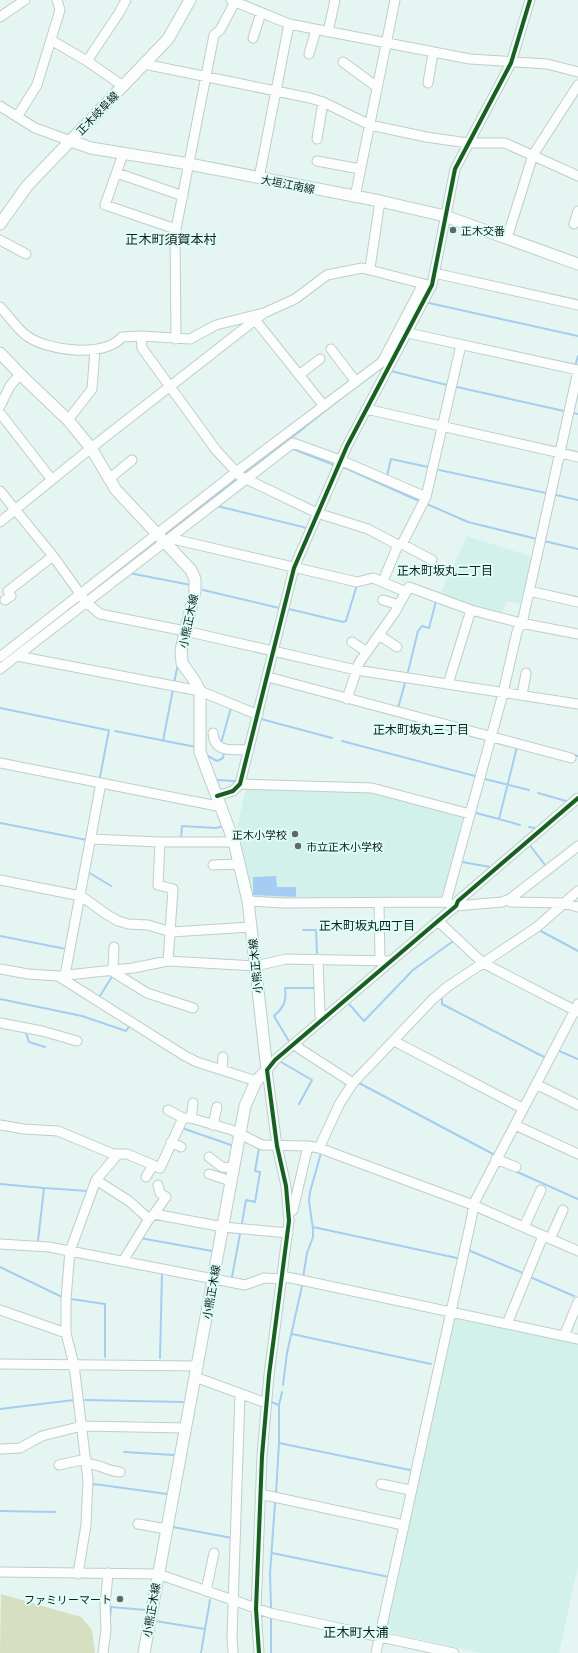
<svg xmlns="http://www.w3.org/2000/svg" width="578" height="1653" viewBox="0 0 578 1653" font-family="'Noto Sans','Noto Sans JP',sans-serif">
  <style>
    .built { fill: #d3f1eb }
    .green { fill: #d6e0c1 }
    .water { fill: #a4cdf1 }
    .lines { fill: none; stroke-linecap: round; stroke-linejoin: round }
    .stream { stroke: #a4cdf1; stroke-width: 2 }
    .minor-casing { stroke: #c0cdca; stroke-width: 11 }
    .major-casing { stroke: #c0cdca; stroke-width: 13 }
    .minor { stroke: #fbfefd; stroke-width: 9 }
    .major { stroke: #fbfefd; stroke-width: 11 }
    .cycleway-casing { stroke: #defdf6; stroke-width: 6 }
    .cycleway { stroke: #1b5e20; stroke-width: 4 }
    .poi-dot { fill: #5c6a66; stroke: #defdf6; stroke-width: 1.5 }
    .labels { text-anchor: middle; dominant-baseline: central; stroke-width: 4; stroke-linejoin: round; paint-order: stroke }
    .street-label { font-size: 11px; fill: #121e1b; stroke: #defdf6 }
    .poi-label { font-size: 11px; fill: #121e1b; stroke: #defdf6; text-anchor: start }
    .neighbourhood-label { font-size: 12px; fill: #121e1b; stroke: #defdf6 }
    .quarter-label { font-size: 13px; fill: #121e1b; stroke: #defdf6 }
  </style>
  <rect width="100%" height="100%" fill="#e5f6f2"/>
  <path class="built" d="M467 536 536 558 523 605 507 601 501 615 440 594Z
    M246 788 375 791 466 816 443 900 305 901 252 897 236 832Z
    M452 1314 578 1343V1566L559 1653H481L383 1631Z"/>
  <path class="green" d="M1 1594 81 1617 92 1630 95 1653H0Z"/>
  <path class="water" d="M276 876 277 887H296V897L253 895V877Z"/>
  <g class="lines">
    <path class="stream" d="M429 303 578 336
      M575 366 578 356
      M391 371 447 385
      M457 387 564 411
      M574 413 578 414
      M281 446 350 391
      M293 449 334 465
      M343 467 419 501
      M439 470 546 493
      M245 473 282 445
      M387 476 391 459 428 467
      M556 495 578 500
      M429 505 468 522 537 539
      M217 506 307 528
      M166 534 236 480
      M544 541 578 549
      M129 573 191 585
      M203 590 279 608
      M86 597 157 541
      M289 609 343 622 346 621 357 585
      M0 663 81 600
      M408 672 418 631 422 626 429 628 436 601
      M174 683 178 664
      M0 708 107 730
      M398 708 405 683
      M261 719 332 738
      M115 731 196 747
      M163 741 173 689
      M342 741 475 776
      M221 743 231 708
      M206 755 217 761 223 758 224 752
      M574 755 578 756
      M100 777 109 730
      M485 779 529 790
      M218 780 235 781
      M538 793 566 801
      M476 813 499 819 517 747
      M499 819 520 825
      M0 823 87 840
      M529 827 535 828
      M181 838 182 826 216 828 224 826
      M529 844 545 865
      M462 862 490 867
      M88 872 111 886
      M303 930H316L317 954
      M539 930 578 951
      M0 936 66 949 67 947
      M439 998 442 999V1004L544 1057
      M0 999 82 1016 126 1031 130 1025
      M98 999 113 975
      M349 1004 364 1021 413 970 452 942
      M25 1030 29 1042 45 1047
      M290 1043 274 1016C284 1007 287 1001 285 988H314
      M557 1050 578 1059
      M281 1062 312 1080 299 1104
      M359 1083 493 1154
      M182 1128 231 1145
      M515 1171 578 1199
      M0 1184 44 1188 38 1241
      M44 1188 88 1191
      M242 1223 246 1200 255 1202 260 1172 255 1171 259 1148
      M313 1227 457 1258
      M140 1238 212 1251
      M468 1250 523 1273
      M0 1267 62 1297
      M232 1277 240 1234
      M530 1277 574 1296
      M303 1278 307 1253 313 1237V1229L309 1201 310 1192 321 1153
      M71 1299 105 1304V1357
      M292 1334 431 1364
      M160 1358 162 1273
      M283 1385 287 1353 302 1286
      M85 1400 183 1402
      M271 1402 279 1405 282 1392
      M0 1409 74 1400
      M279 1443 410 1470
      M124 1452 174 1455
      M91 1486 94 1484 167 1494
      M276 1493 279 1443V1405
      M0 1511 55 1512
      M173 1527 232 1538
      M272 1553 389 1577
      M271 1607 270 1574 275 1503
      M110 1618 111 1607 146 1610
      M155 1621 205 1629 210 1600
      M201 1653 205 1629
      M271 1653V1619"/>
    <g class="minor-casing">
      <path id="minor" d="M231 0 289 24 470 59 547 64 578 72
        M0 17 25 0
        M328 32 335 0
        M253 38 261 13
        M51 40 87 61 123 86
        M309 54 316 30
        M87 61 119 13 126 0
        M343 62 377 87
        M144 64 310 98 323 102 370 125 426 137 468 143H505L578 176
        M428 83 433 53
        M0 106 35 128 71 141
        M17 117 37 85 60 10 57 0
        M317 139 323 102
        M123 154 105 205 176 229
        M317 161 360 169
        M117 173 183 196
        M259 178 289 24
        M355 197 395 0
        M574 224 578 211
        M507 238 533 155 578 85
        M0 240 26 254
        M370 268 380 201
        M434 273 578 305
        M0 307C9 316 17 329 27 336 47 351 105 358 122 337L141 336 190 339 216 325 264 313 295 299 327 275 362 268 428 285
        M256 321 324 406
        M408 333 578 370
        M141 336 142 348 216 450 240 476 317 513 368 529 398 545 402 544 432 560
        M176 339 175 234 214 35 220 30 235 2
        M331 349 356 382
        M299 375 320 359
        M0 406 10 386 20 374
        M366 409 578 457
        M0 413 52 480
        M68 420 92 389 95 350
        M109 479 132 460
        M0 491 53 556 86 602 100 614 185 631 356 670 578 704
        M0 522 91 448 264 313
        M167 541 173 539 357 582 373 578 406 592 409 587 471 610 521 623 578 634
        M402 544 426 497 461 345
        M383 581 398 545
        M529 591 578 602
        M5 600 11 596 8 591 53 556
        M383 600 399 605
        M379 635 397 647
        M352 642 367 652
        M17 656 200 691 258 715
        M0 657 236 472 382 362 423 284
        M0 669 293 443 340 460 426 497
        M268 677 571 758
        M448 684 471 610
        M522 695 526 673
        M347 699 359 663 395 612 406 592
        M213 733C214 754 233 749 249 750
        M0 763 222 807
        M240 784 372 788 470 814
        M217 796 233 791 240 784 294 568 347 446 432 285 455 169 511 63 530 0
        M91 839 160 842 158 885 173 889 168 961
        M160 842H234
        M213 865 240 864
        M0 880 81 896 106 914 118 921 128 924 148 925 171 932 251 927
        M510 899 511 902 564 903 578 907
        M248 901 283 903 446 902 456 906 502 902 510 899 578 846
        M446 902 502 697 517 632 523 619 578 371
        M379 903 380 960
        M438 921 483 963 578 1012
        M318 959 320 1015 322 1020
        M0 969 28 974 58 976 133 968 168 961 256 966 286 959 391 961
        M113 969 114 947
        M110 970 147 993 193 1008
        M65 975 101 783
        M58 976 185 1056 197 1062 256 1081
        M0 1023 42 1031 77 1041
        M394 1041 522 1108
        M294 1044 300 1049 353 1083
        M222 1070 223 1057
        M536 1084 578 1105
        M168 1110 183 1118
        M191 1118 193 1103
        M0 1125 24 1129 58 1131 113 1154H127L160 1168 183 1118H191L232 1130 262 1145 308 1146 319 1148 473 1205 578 1251
        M213 1125 217 1107
        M515 1125 578 1154
        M171 1142 181 1147
        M319 1148 340 1103 353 1083 433 999 447 987 537 927 578 891
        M209 1157 222 1167 233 1168
        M496 1159 516 1167
        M209 1174 231 1181
        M146 1177 153 1165
        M96 1180 129 1201 149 1219
        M154 1214 166 1197 160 1193 158 1185
        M288 1214 293 1210 308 1146
        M524 1227 541 1190
        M550 1239 563 1210
        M0 1244 49 1247 245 1285 264 1278 281 1279
        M123 1261 149 1219 154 1214 223 1227 288 1233
        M282 1276 578 1339
        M0 1310 66 1333
        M507 1324 543 1236
        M564 1336 578 1302
        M0 1364 198 1366
        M195 1377 266 1403
        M0 1449 20 1448 42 1436 82 1426 186 1428
        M87 1464C102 1464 105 1471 120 1472
        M59 1465 86 1459
        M381 1484 410 1490
        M260 1494 403 1525
        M138 1524 167 1529
        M0 1572 158 1574 270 1613 454 1653
        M78 1574 86 1525 88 1480 74 1365 66 1333V1299L70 1251 96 1180 118 1154
        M206 1591 214 1553
        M103 1653 106 1630 105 1607 108 1573
        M233 1653 232 1637 240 1394
        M259 1653 256 1609 262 1456 269 1375 289 1221 286 1186 277 1146 267 1070 275 1060 438 921 456 906 458 901 578 798
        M376 1653 472 1216 473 1205 578 1004"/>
    </g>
    <g class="major-casing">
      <path id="major" d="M71 141 91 148 189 164 380 201 445 216 578 264
        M0 224 27 186 168 39 190 0
        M0 353 24 378 68 420 91 448 116 490 191 570 195 579V591L181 650 182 663 194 680 200 691V752L234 842 248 901 267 1070 256 1081 245 1106 144 1653"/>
    </g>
    <use href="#minor" class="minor"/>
    <use href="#major" class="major"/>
    <g class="cycleway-casing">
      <path id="cycleway" d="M217 796 233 791 240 784 294 568 347 446 432 285 455 169 511 63 530 0
        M259 1653 256 1609 262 1456 269 1375 289 1221 286 1186 277 1146 267 1070 275 1060 438 921 456 906 458 901 578 798"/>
    </g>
    <use href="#cycleway" class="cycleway"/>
  </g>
  <g class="poi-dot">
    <circle cx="453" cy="230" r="4"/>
    <circle cx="295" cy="834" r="4"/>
    <circle cx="298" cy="846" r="4"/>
    <circle cx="120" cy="1599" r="4"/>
  </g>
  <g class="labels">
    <g class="street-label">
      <text transform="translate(97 113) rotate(-46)">正木岐阜線</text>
      <text transform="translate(288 184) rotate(11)">大垣江南線</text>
      <text transform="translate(188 621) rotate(-78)">小熊正木線</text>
      <text transform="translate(255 966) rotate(-96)">小熊正木線</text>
      <text transform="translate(211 1292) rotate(-80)">小熊正木線</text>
      <text transform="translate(151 1610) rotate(-80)">小熊正木線</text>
    </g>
    <g class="poi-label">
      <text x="461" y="230">正木交番</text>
      <text x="287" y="834" text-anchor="end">正木小学校</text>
      <text x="306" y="846">市立正木小学校</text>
      <text x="112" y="1599" text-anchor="end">ファミリーマート</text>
    </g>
    <g class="neighbourhood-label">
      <text x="445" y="570">正木町坂丸二丁目</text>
      <text x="421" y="729">正木町坂丸三丁目</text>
      <text x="367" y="925">正木町坂丸四丁目</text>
    </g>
    <g class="quarter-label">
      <text x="171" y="239">正木町須賀本村</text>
      <text x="356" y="1632">正木町大浦</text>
    </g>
  </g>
</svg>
